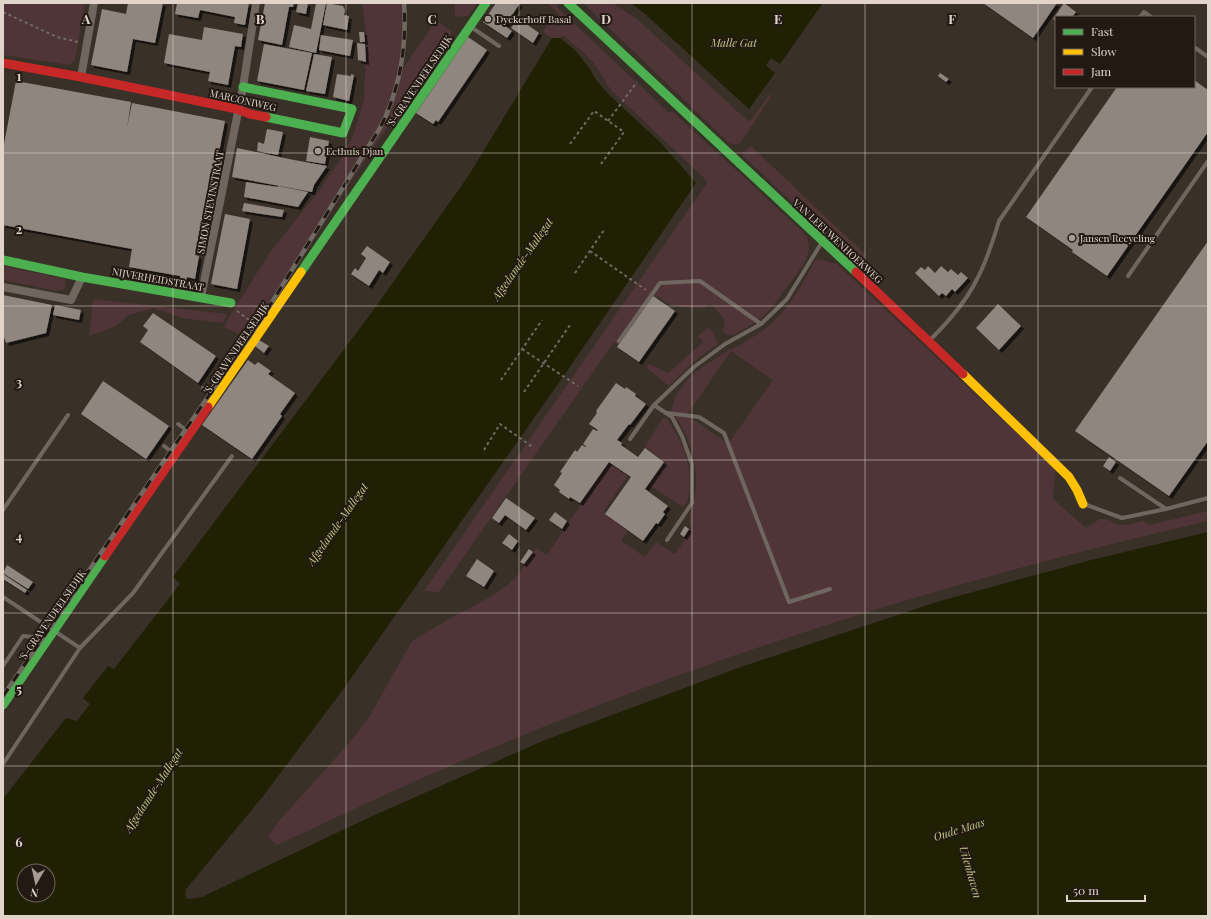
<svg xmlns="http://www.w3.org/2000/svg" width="1211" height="919" viewBox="0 0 1211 919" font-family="'Playfair Display',serif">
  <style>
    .green { fill: #4f3537; fill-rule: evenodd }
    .water { fill: #1f2004; fill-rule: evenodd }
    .building { fill: #908680; filter: url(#shadow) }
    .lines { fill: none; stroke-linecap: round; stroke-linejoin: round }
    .path { stroke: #706a63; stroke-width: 2; stroke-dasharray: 3 3; stroke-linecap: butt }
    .lane { stroke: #6f665f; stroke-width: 4 }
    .street { stroke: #6f665f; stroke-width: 8 }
    .fast { stroke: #4caf50; stroke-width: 9 }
    .slow { stroke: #ffc107; stroke-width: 9 }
    .jam { stroke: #c62828; stroke-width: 9 }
    .rail-casing { stroke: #706962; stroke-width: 4.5 }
    .rail { stroke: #221912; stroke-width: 3; stroke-dasharray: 9; stroke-linecap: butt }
    .grid { fill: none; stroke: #e0d4cb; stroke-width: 1; stroke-opacity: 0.55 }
    .poi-dot { fill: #a69b92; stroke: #221912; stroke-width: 1.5 }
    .labels { text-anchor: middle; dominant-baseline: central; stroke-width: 4; stroke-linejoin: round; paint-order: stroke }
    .poi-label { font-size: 10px; fill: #e0d4cb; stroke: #221912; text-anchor: start }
    .street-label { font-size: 10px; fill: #e0d4cb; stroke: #221912 }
    .water-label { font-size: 11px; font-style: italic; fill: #c3ca85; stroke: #221912 }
    .grid-label { font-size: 13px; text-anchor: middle; font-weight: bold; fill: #e0d4cb; stroke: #221912; stroke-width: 4; stroke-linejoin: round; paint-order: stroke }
  </style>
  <defs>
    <filter id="shadow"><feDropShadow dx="3" dy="3" stdDeviation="0" flood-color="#0009"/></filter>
  </defs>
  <rect width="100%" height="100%" fill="#393027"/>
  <path class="green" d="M3 3H85L75 60 69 65 3 55Z
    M362 3H404L405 36 400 73 436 20 452 32 245 337 224 327 234 309 271 251 318 192 338 163 353 136 364 100 366 56V32Z
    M455 3H477L468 16 459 17 455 15Z
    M548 3 558 4 557 7 669 113 672 111 801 230 808 239 809 250 805 262 796 275 776 302 765 315 751 325 733 335H727L723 332 725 320 710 303 705 308H692L670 305 658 296 621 347 614 342 439 592 424 591 707 183 704 178 612 91C604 81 599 69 591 60 583 51 572 43 563 35L560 38H552L543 32 548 23 562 18Z
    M583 3H612L637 19 748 121 751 120 770 94 772 95 741 142 736 145 729 143Z
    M751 146 866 255 854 266 815 224 741 154Z
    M818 259 837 264 1055 469 1053 499 1086 528 1100 519H1108C1121 529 1128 524 1144 521L1149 525 1208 511V521C963 577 717 653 485 751 415 780 346 813 277 845L268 837 279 821 349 743 368 719 412 641 449 619 492 596 510 583 521 571 536 548 547 555 609 462 628 476 603 512 628 530 622 539V541L645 557 656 542 675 554 692 529C685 519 694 507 695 496 696 490 696 483 696 477 695 452 687 431 671 411 673 405 674 399 677 394 696 361 738 350 766 328 789 309 801 288 814 262ZM731 351 773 380 728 444 687 415Z
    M3 266 65 279C66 283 66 286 64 289L57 291 3 280Z
    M93 299 227 314 223 323 182 318 154 308 129 315 116 326 89 336Z
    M709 327 713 332 718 344 693 362 669 386 646 367 650 364 668 373 703 342 698 336Z
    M664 418 667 419C677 433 686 451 689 468 690 474 689 481 689 487 689 495 689 501 683 507L647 484 663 460 645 447 662 419Z"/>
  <path class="water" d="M631 3H823L780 64 771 58 766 65 775 73 749 109 644 13Z
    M552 38H560L575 50 590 69 596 80 609 95 660 142 696 183 565 374 342 691 264 795 186 889 185 894 186 898 190 899 202 897 370 817 545 740 741 667 940 601 1091 560 1208 532V916H3V799L66 718 77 721 90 704 83 698 108 666 114 669 180 584 173 577 372 312 469 175ZM24 871H48V895H24Z"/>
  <path class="building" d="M128 3H163L155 43 133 39 127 72 91 65 102 9 126 14Z
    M177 3H249L245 25 234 23 235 17 200 10 198 18 175 14Z
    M265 3H294L293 7H289L282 45 258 40Z
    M298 3H308L306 14 296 12Z
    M316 3H326L316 53 289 47 294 25 311 29Z
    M327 3 343 6 345 10 344 15 349 16 347 30 323 25Z
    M496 3H520L505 26 512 31 507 38 483 22Z
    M983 3H1057L1033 38Z
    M1064 3 1076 12 1072 17H1056V21L1053 19Z
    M518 18 539 33 533 43 511 28Z
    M204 27 243 34 241 47 235 46 228 85 208 81 210 72 164 63 169 34 202 40Z
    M359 32H364L365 42H360Z
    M321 35 353 40 350 56 319 50Z
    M468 37 487 50 438 122 436 120 433 124 416 113Z
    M357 43 365 44 366 62 358 60Z
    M264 44 312 53 304 90 257 81Z
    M314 54 332 57 325 94 306 91Z
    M940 73 949 79 946 82 938 76Z
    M337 74 351 76V74L354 75 349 101 333 97Z
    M1194 80 1208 90V132L1107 276 1072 252 1073 250 1026 217 1117 87H1194Z
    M16 81 131 102 127 128 132 103 225 121 207 216 203 215 195 255 199 256 195 279 187 277 186 282 180 281V276L129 267 132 249 3 225V149Z
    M267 129 283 132 278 155 257 151 258 142 264 144Z
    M310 137 329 141 325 164 306 161Z
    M237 148 294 160 327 166 314 185 312 192 232 177Z
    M246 182 278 187V186L308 192 298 207 244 197Z
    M244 203 284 210 282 217 242 211Z
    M225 214 250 219 237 289 211 284Z
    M1208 241V441L1169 496 1075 431Z
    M367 246 390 262 383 273 379 270 369 286 351 274 355 268 358 271 366 258 361 254Z
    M928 266 935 273 941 266 948 272 951 269 958 275 961 272 968 278 955 292 952 289 946 296 942 293 939 296 915 273 921 267 925 270Z
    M3 295 52 305 46 333 6 343 3 334Z
    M653 296 675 311 639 362 617 347Z
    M998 304 1021 326 999 350 976 328Z
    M55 305 81 310 79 320 53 315Z
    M153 313 216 356 198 383 140 342 148 330 143 326Z
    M259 340 269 346 264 353 255 346Z
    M248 360 255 365 258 362 271 371 268 374 295 393 280 414 282 416 252 459 202 425Z
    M103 381 169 426 146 459 81 414Z
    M616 383 625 389 626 387 636 394 635 396 646 404 630 425 629 424 617 440 622 443 621 445 638 457 645 448 664 462 645 489 668 506 663 512 665 514 658 524 656 523 643 541 605 514 631 477 609 462 580 503 570 497 569 499 559 492 560 490 554 485 562 473 560 472 575 450 577 452 582 445 585 447 586 446 583 444 593 429 597 431 598 430 589 424 597 413 596 411Z
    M1109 457 1116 462 1110 471 1103 466Z
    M506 498 535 518 526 530 505 515 499 523 492 518Z
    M555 512 567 521 562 529 549 520Z
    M685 526 689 529 684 537 680 534Z
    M509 534 518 541 512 550 502 543Z
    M529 549 533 552 524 564 520 562Z
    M477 559 494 571 484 587 466 576Z
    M7 565 33 582 28 589 3 573Z
    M3 574 27 590 25 593 3 579Z"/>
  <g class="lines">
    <path class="path" d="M3 12 57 37 78 42
      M608 121 637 82
      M570 144 594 111 624 132 601 164
      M590 251 646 290
      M575 273 604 230
      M237 311 253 323
      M522 349 578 386
      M501 380 542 320
      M524 392 570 325
      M484 450 500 424 534 448"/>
    <path class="lane" d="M1140 17 1144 12 1151 17
      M471 27 499 46
      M1194 47 1208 57
      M1128 276 1208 161
      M931 339C948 322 965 303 976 281 986 263 993 241 999 221L1092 87
      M619 341 660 283 700 281 761 324
      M203 388 214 395
      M667 413 699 417 724 433 789 602 830 589
      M178 424 189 432
      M630 439 654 405
      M164 446 174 454
      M1120 478 1166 509 1208 498
      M1084 504 1122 518 1166 509
      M3 510 68 415
      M667 540 692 503V464L682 436 672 417 654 405 694 367 725 344 761 324 787 299 822 242
      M3 597 80 648
      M3 666 23 636 34 637 43 643
      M3 764 80 648 133 593 232 456"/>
    <path class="street" d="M81 77 94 3
      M3 287 71 300 82 277
      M201 297 243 87 256 3"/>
    <path class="fast" d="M568 3 856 272
      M243 87 352 109 343 133 266 117
      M3 260 82 277 231 303
      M301 272 486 3
      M3 705 105 556"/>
    <path class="slow" d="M963 374 1069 477 1077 490 1083 504
      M208 407 301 272"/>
    <path class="jam" d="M3 63 81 77 237 109 250 114 266 117
      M856 272 963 374
      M105 556 208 407"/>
    <g class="rail-casing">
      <path id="rail" d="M3 696 264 315 380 128C400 89 407 47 404 3"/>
    </g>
    <use href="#rail" class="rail"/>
  </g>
  <path class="grid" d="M173 3V916M346 3V916M519 3V916M692 3V916M865 3V916M1038 3V916M3 153H1208M3 306H1208M3 460H1208M3 613H1208M3 766H1208"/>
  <g class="poi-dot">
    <circle cx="488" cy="19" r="4"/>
    <circle cx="318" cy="151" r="4"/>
    <circle cx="1072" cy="238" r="4"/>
  </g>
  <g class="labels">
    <g class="poi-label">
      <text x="496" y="19">Dyckerhoff Basal</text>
      <text x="326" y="151">Eethuis Djan</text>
      <text x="1080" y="238">Jansen Recycling</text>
    </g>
    <g class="street-label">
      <text transform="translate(419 81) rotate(-56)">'S-GRAVENDEELSEDIJK</text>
      <text transform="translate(243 100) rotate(13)">MARCONIWEG</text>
      <text transform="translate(210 202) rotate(-79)">SIMON STEVINSTRAAT</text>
      <text transform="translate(838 241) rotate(43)">VAN LEEUWENHOEKWEG</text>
      <text transform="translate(158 279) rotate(10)">NIJVERHEIDSTRAAT</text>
      <text transform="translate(236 348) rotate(-56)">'S-GRAVENDEELSEDIJK</text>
      <text transform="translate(52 615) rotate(-55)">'S-GRAVENDEELSEDIJK</text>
    </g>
    <g class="water-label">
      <text x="734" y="42">Malle Gat</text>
      <text transform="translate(522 259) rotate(-55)">Afgedamde-Mallegat</text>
      <text transform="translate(337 524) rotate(-55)">Afgedamde-Mallegat</text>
      <text transform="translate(153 790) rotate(-57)">Afgedamde-Mallegat</text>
      <text transform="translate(959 829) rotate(-17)">Oude Maas</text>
      <text transform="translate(971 872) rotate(74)">Uilenhaven</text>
    </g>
  </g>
  <g class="grid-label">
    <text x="86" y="24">A</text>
    <text x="260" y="24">B</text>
    <text x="432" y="24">C</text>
    <text x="606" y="24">D</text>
    <text x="778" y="24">E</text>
    <text x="952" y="24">F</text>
    <text x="19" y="81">1</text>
    <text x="19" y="234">2</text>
    <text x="19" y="387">3</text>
    <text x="19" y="541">4</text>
    <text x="19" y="694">5</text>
    <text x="19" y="847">6</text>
  </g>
  <rect width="1211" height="919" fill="none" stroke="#e0d4cb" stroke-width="8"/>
  <rect x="1055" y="16" width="140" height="72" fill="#221912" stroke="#6e645c"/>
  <rect x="1063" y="29" width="20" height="6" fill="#4caf50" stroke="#6e645c"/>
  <text x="1091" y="36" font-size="12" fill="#e0d4cb">Fast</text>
  <rect x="1063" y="49" width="20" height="6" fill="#ffc107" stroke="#6e645c"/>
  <text x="1091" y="56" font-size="12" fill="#e0d4cb">Slow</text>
  <rect x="1063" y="69" width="20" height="6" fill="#c62828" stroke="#6e645c"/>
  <text x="1091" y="76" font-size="12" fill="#e0d4cb">Jam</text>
  <g transform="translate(36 883) rotate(189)"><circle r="19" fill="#221912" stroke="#6e645c"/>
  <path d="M0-3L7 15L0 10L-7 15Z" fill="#a69b92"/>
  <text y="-6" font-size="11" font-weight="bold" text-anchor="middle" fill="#e0d4cb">N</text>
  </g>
  <path d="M1067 895v6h78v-6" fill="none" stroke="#e0d4cb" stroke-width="2"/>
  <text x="1073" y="895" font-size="12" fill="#e0d4cb" stroke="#221912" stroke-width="3" paint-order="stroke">50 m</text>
</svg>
